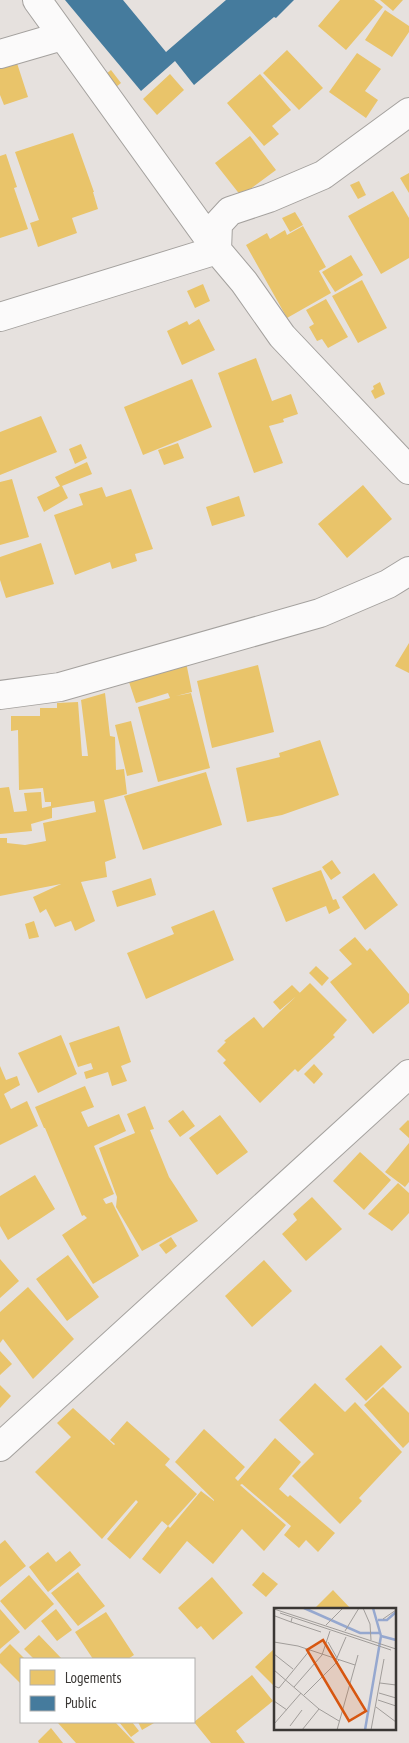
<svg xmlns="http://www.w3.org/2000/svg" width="409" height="1743" viewBox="0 0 409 1743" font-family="'PT Sans Narrow',sans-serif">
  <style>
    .homes { fill: #e9c46a }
    .public { fill: #457b9d }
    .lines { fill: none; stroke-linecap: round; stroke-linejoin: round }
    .minor-casing { stroke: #a4a19e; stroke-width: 30 }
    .minor { stroke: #fbfafa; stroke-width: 28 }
    .inset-river { fill: none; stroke: #96a8cf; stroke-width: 2.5 }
    .inset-road { fill: none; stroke: #a19d9a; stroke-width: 1 }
    .view { fill: #d75610; fill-opacity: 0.15; stroke: #d75610; stroke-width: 2.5 }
    .inset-edge { fill: none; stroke: #3a3734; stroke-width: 2.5 }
  </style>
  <rect width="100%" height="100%" fill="#e6e1de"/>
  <path class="homes" d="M340 0H374L383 7 346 50 318 26Z
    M380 0H403L393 11Z
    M385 10 409 26V32L392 57 365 40Z
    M287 50 323 88 299 110 263 73Z
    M357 53 381 69 365 91 378 100 366 118 329 92Z
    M16 60 28 97 4 105 0 95V65Z
    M111 70 121 83 111 91 101 78Z
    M170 74 184 90 157 115 143 99Z
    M260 74 291 110 272 126 279 134 264 146 227 103Z
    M73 133 94 192H93L98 209 72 218 77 233 38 247 30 223 39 220 15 152Z
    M250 136 276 170 241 196 215 163Z
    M6 154 17 187 14 188 28 229 0 238V156Z
    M409 173V193L400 178Z
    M359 181 366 195 358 199 350 185Z
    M393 191 409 218V258L381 274 348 216Z
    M295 212 303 225 290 232 282 218Z
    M303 226 326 267 319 271 331 293 287 318 246 245 267 233 270 239 285 230 287 235Z
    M351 255 363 275 335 292 322 272Z
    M362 280 387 328 358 343 332 296Z
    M203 284 210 301 195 308 187 291Z
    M326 299 348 337 328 348 322 339 317 341 309 327 314 324 306 310Z
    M199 319 215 350 182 365 167 331 187 321 189 325Z
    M256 358 272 401 291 394 298 414 283 419 284 422 269 426 283 463 254 473 218 373Z
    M192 379 212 427 143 455 124 407Z
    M380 382 385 394 375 399 371 391 374 389 373 386Z
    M41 416 57 452 0 475V432Z
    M178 443 184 458 164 465 158 450Z
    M81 444 87 458 75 464 69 449Z
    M87 462 92 474 62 486 68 498 44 512 37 497 60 486 55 477Z
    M12 479 29 537 0 545V482Z
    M363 485 392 519 347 558 318 524Z
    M102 487 106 497 131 489 153 549 135 554 137 561 112 569 110 562 75 575 54 515 83 505 79 494Z
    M239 496 245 516 212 526 206 507Z
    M41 543 54 584 6 598 0 580V557Z
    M409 643V673L395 666Z
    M185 657 192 692 176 696 191 693 210 768 158 782 138 707 170 698 168 693 136 703 128 679Z
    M258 665 274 732 212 748 197 681Z
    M105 693 110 736 115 737 116 770 124 769 127 794 104 800 116 858 105 862 107 877 81 882 95 921 75 931 71 921 55 927 46 909 40 913 33 897 61 884 0 896V838H7V843L25 845 46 841 43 823 96 812 94 801 52 808V818L31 824 32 831 0 834V788L9 787 14 812 27 811 24 793 41 792 42 808 51 806V802H45L43 788 19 790 18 730 11 731V716H40V708H57V703L78 702 82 756H88L81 700Z
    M131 721 143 772 127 776 115 725Z
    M320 740 339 795 282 815 247 822 236 768 280 757 279 753Z
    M206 772 222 825 143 850 124 796Z
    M332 860 341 873 331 880 322 867Z
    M321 870 333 900 336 899 340 908 329 914 326 906 286 922 272 888Z
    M374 873 398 905 365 930 342 897Z
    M151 878 156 895 117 907 112 891Z
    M214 910 234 960 146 999 127 953 174 934 171 927Z
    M34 921 39 937 29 939 25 924Z
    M355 937 367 951 370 948 409 994V1003L373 1034 330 982 352 964 339 950Z
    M316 966 329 978 322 986 309 973Z
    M310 983 347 1020 333 1035 335 1037 298 1072 295 1069 260 1103 223 1063 226 1060 217 1051 226 1042 224 1041 254 1017 263 1028Z
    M292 985 300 993 280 1010 273 1002Z
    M119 1026 131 1062 121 1066 127 1081 112 1086 108 1072 86 1079 84 1072 93 1069 91 1063 78 1067 69 1043Z
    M61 1035 77 1074 38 1093 18 1053Z
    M314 1064 323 1074 314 1084 304 1074Z
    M0 1066 6 1080 17 1076 20 1085 4 1094 11 1109 27 1101 38 1126 0 1145Z
    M85 1086 94 1107 81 1112 88 1127 119 1114 126 1131 94 1146 114 1194 103 1199 106 1204 112 1202 139 1256 93 1284 62 1235 87 1218 84 1215 82 1216 45 1128H44L35 1107Z
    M145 1106 154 1129 150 1130 169 1177 198 1221 142 1251 116 1207 117 1197 99 1148 135 1133 127 1114Z
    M183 1110 195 1126 180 1137 168 1121Z
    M220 1115 248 1152 217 1175 189 1138Z
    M408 1120 409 1121V1138L399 1129Z
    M409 1143V1182L405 1187 385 1172Z
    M360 1152 391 1180 364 1210 333 1181Z
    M35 1175 55 1209 8 1240 0 1226V1196Z
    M398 1183 409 1193V1213L392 1231 368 1214Z
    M312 1197 342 1229 306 1261 282 1234 297 1220 293 1214Z
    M171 1237 177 1246 166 1254 159 1245Z
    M68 1255 99 1297 67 1321 36 1279Z
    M0 1259 19 1281 0 1298Z
    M264 1260 292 1291 252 1327 225 1296Z
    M28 1287 74 1339 33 1379 3 1339 0 1343V1312Z
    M381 1345 402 1367 366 1401 345 1379Z
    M0 1351 12 1364 0 1375Z
    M315 1383 345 1412 355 1402 402 1452 359 1498 362 1501 340 1524 292 1476 314 1454 279 1420Z
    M0 1385 11 1396 0 1408Z
    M383 1387 409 1413V1442L403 1448 364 1405Z
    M73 1408 114 1445 115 1444 110 1440 127 1421 170 1459 165 1465 197 1494 168 1526 170 1528 201 1491 214 1501V1500L175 1462 204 1429 245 1467 235 1478 238 1481 275 1438 301 1462 279 1489 288 1497 290 1495 335 1533 318 1552 306 1540 299 1548 284 1535 291 1526 242 1484 240 1485 286 1525 264 1551 242 1529 213 1564 187 1541 160 1574 142 1559 168 1526 162 1521 130 1559 107 1539 138 1502 136 1500 102 1539 35 1472 71 1437 57 1423Z
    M5 1540 26 1566 0 1587V1544Z
    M70 1551 81 1565 48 1592 29 1567 48 1552 56 1562Z
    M78 1572 105 1606 78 1626 51 1593Z
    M263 1572 278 1584 266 1597 252 1585Z
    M29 1575 54 1604 25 1630 0 1601Z
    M212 1577 243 1613 213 1640 201 1626 197 1629 178 1608Z
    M333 1590 351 1609H314Z
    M0 1609 20 1632 0 1649Z
    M56 1609 72 1630 57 1641 41 1621Z
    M106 1612 134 1655 128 1659H93L75 1632Z
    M39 1635 62 1659H34L24 1649Z
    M10 1644 25 1659H21V1684L0 1663V1654Z
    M275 1648V1683L273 1685 255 1667Z
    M252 1675 273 1701 236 1731 245 1743H211L194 1722Z
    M59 1722H115L135 1743H76L58 1723Z
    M119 1722H132L139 1731 131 1737Z
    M138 1722H154V1723L142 1730Z
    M51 1728 63 1743H39L38 1741Z"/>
  <path class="public" d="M65 0H123L166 52 226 0H294L276 18 274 17 194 85 175 61 141 91Z"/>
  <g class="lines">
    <g class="minor-casing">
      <path id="minor" d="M37 0 217 250 244 282 282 336 409 470
        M0 54 62 36
        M217 250 218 224 230 211 269 198 323 175 409 112
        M0 317 217 250
        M0 695 60 687 320 613 388 584 409 571
        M0 1447 409 1074"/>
    </g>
    <use href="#minor" class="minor"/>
  </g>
  <g transform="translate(274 1608)">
    <rect width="122" height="122" fill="#e6e1de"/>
    <path class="inset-river" d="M30 0 86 25H107M104 12H113L122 4M107 28 122 32M91 122 107 28 99 0"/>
    <path class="inset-road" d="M89 0 96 16 97 32M0 1 122 41M6 5 117 42M1 8 17 14M18 10 17 14 47 24M109 11 122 2M52 17 69 0M71 23 85 0M0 34 24 38 81 57M54 34 63 50M0 46 19 61M62 52 72 29M0 62 45 101 65 113M106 75 122 77M0 78 5 80 36 42M20 79 48 47 56 23M105 85 122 90M30 87 65 52M104 92 122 98M0 93 13 102M102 99 122 114M0 116 27 85M16 118 28 102M28 122 45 101M63 122 84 47M97 122 110 51"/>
    <path class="view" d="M49 32 92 103 75 113 33 42Z"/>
    <rect width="122" height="122" class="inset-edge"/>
  </g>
  <rect x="20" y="1658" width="175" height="65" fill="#ffffff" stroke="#b0afae"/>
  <rect x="30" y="1670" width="25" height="15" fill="#e9c46a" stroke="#b0afae"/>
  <text x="65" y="1683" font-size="15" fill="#3a3734">Logements</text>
  <rect x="30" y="1696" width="25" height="15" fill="#457b9d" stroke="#b0afae"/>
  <text x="65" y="1708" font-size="15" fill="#3a3734">Public</text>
</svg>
